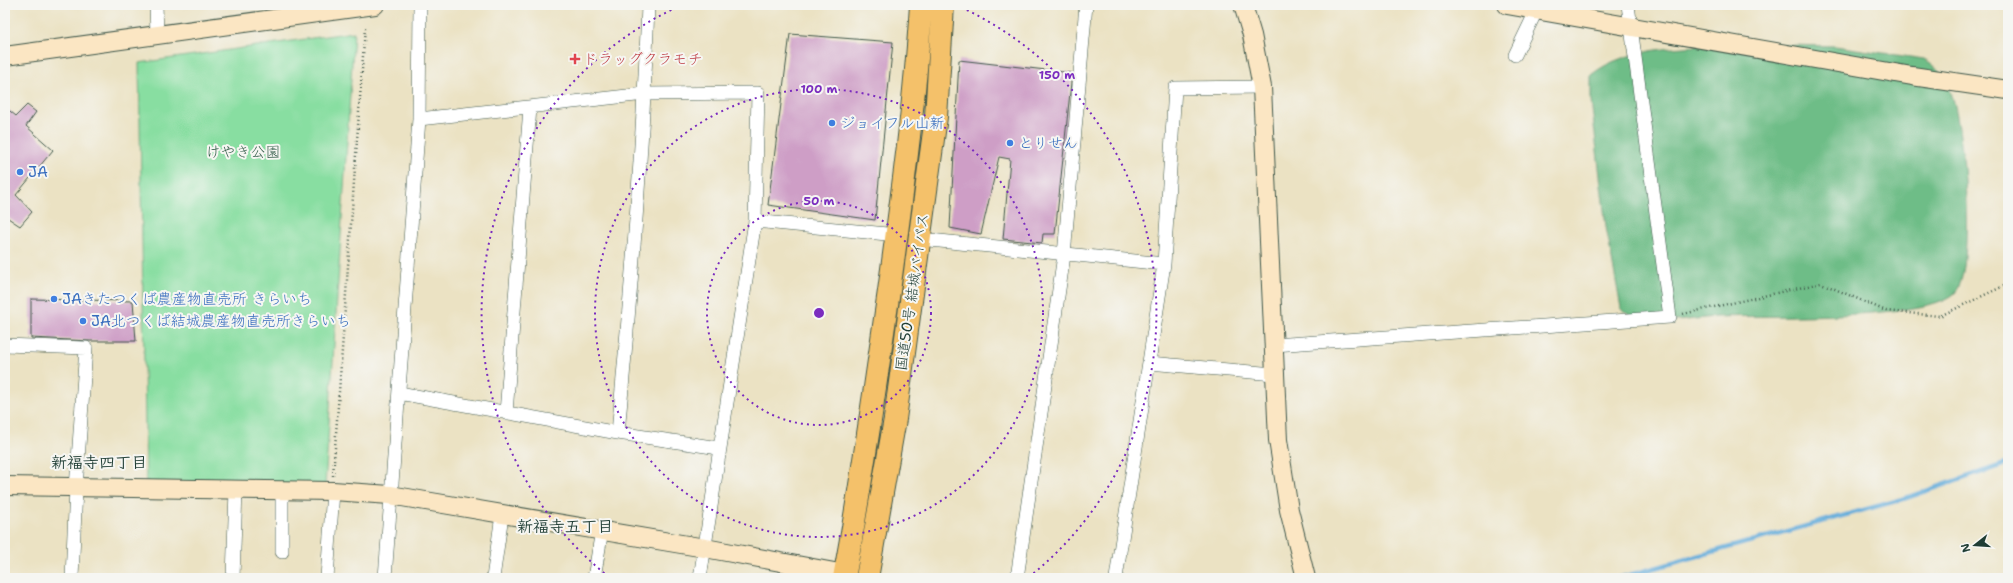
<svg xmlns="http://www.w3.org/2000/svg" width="2013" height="583" viewBox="0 0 2013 583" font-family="'Shantell Sans','Klee One',sans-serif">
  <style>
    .green { fill: #88dea1; stroke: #548e6a }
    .forest { fill: #6ebd87; stroke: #467d5e }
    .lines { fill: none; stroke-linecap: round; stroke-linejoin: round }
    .stream { stroke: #62acda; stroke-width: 4.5 }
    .building { fill: #ce9ec6 }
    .street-casing { stroke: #3e5649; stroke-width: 14 }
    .secondary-casing { stroke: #3e5649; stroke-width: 20 }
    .highway-casing { stroke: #3e5649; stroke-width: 24 }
    .path { stroke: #3e5649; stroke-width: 2.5; stroke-dasharray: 1 3; stroke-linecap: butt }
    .street { stroke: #fff; stroke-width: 13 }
    .secondary { stroke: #fbe6c3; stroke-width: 18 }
    .highway { stroke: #f4c16a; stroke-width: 22 }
    .ring { fill: none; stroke: #7b2cbf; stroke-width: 2; stroke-dasharray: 2 4 }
    .health-dot { fill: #e0444e; stroke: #f6f6f2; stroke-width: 1.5 }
    .shop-dot { fill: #3f7fe0; stroke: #f6f6f2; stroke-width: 1.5 }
    .labels { text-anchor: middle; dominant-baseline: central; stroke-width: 4; stroke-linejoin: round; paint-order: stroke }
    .health-label { font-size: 15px; fill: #be3a42; stroke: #f6f6f2; text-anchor: start }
    .shop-label { font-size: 15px; fill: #366cbe; stroke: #f6f6f2; text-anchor: start }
    .park-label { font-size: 15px; fill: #345d4a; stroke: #f6f6f2 }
    .street-label { font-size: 15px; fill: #1f3d34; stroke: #f6f6f2 }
    .neighbourhood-label { font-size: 16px; font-weight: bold; fill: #1f3d34; stroke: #f6f6f2 }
    .centre { fill: #7b2cbf; stroke: #f6f6f2; stroke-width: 2 }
    .ring-label { font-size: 12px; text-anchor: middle; font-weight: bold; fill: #7b2cbf; stroke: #f6f6f2; stroke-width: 4; stroke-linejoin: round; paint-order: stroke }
  </style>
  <rect width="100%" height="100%" fill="#f6f6f2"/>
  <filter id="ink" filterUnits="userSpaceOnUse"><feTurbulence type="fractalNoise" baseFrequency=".025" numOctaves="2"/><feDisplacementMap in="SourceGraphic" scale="8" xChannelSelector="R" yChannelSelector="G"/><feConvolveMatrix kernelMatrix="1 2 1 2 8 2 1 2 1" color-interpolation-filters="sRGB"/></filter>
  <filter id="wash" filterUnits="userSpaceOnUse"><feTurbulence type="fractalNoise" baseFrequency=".012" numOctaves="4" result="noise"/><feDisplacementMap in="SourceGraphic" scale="16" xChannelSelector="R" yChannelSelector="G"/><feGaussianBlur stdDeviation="0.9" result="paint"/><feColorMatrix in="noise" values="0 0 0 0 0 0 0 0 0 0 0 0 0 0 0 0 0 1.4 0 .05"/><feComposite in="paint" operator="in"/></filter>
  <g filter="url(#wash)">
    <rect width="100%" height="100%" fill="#ebe2c3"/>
    <path class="green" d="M354 32 325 486 146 484 139 63Z"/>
    <path class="forest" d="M1726 44 1835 46 1924 59C1956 75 1957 119 1962 150 1966 175 1972 276 1955 293 1926 321 1762 315 1716 317 1690 318 1639 331 1621 308L1606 227 1591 100V75C1627 46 1682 48 1726 44Z"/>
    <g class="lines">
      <path class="stream" d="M1619 578 1903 499 2008 463"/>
    </g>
    <g id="blocks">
      <path class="building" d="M790 34 893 42 875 220 768 205Z
        M959 60 1072 73 1055 234H1043L1042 243 1003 239 1010 159 999 157 981 234 950 228Z
        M27 105 36 112 26 126 53 150 16 195 32 212 20 226 5 216V107L16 116Z
        M31 299 133 301 136 341H90L31 338Z"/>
    </g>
  </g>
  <g filter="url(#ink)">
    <use href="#blocks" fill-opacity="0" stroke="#3e5649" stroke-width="1"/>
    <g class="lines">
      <g class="street-casing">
        <path id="street" d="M156 5 157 35
          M1515 55 1539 5
          M419 119 645 94 758 93 755 221 700 578
          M755 221 897 235
          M920 239 1164 264
          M5 345 86 348 76 488 72 578
          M1274 345 1670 317 1628 5
          M1149 363 1274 374
          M399 393 618 433 719 448
          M506 413 530 108
          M618 433C631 290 643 148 648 5
          M282 552V491
          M233 578 236 490
          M327 578 333 491
          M385 578 419 119 420 5
          M493 578 502 515
          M594 578 602 530
          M1017 578 1064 255 1086 5
          M1116 578 1164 264 1175 88 1262 87"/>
      </g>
      <g class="secondary-casing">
        <path id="secondary" d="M1243 5 1252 35 1262 87 1278 440 1289 510 1306 578
          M1507 5 1912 76 2008 90
          M5 56 375 5
          M5 486 333 491 390 495 705 548 845 574"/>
      </g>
      <g class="highway-casing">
        <path id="highway" d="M844 578C862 483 875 387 889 291 902 196 915 101 921 5
          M867 578 895 419 936 117 943 5"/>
      </g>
      <path class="path" d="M1683 314 1821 283 1886 311 1940 316 2008 284
        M333 476 365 28"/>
      <use href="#street" class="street"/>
      <use href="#secondary" class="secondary"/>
      <use href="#highway" class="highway"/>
    </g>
  </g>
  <g class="ring">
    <circle cx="819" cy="313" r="112"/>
    <circle cx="819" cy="313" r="224"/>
    <path d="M609 577A337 337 0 0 1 682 5M956 5A337 337 0 0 1 1029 577"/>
  </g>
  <path class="health-dot" d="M573 53h4v4h4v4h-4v4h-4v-4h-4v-4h4z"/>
  <g class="shop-dot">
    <circle cx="832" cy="123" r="4"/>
    <circle cx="1010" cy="143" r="4"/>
    <circle cx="20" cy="172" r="4"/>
    <circle cx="54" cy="299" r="4"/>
    <circle cx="83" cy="321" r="4"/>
  </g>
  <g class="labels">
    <g class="health-label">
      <text x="583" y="59">ドラッグクラモチ</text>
    </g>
    <g class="shop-label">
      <text x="840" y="123">ジョイフル山新</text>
      <text x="1018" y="143">とりせん</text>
      <text x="28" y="172">JA</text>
      <text x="62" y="299">JAきたつくば農産物直売所 きらいち</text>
      <text x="91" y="321">JA北つくば結城農産物直売所きらいち</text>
    </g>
    <g class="park-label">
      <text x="243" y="152">けやき公園</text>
    </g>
    <g class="street-label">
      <text transform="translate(912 292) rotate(-82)">国道50号 結城バイパス</text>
    </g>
    <g class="neighbourhood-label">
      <text x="99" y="462">新福寺四丁目</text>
      <text x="565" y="526">新福寺五丁目</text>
    </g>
  </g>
  <circle cx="819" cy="313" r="6" class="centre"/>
  <g class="ring-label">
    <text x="1057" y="79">150 m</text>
    <text x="819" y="93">100 m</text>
    <text x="819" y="205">50 m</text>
  </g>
  <rect width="2013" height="583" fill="none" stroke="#f6f6f2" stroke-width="20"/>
  <g transform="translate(1975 545) rotate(253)" stroke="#f6f6f2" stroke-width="3" paint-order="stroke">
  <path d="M0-3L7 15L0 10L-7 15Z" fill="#1f3d34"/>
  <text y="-6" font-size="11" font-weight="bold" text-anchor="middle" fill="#1f3d34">N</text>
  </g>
</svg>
